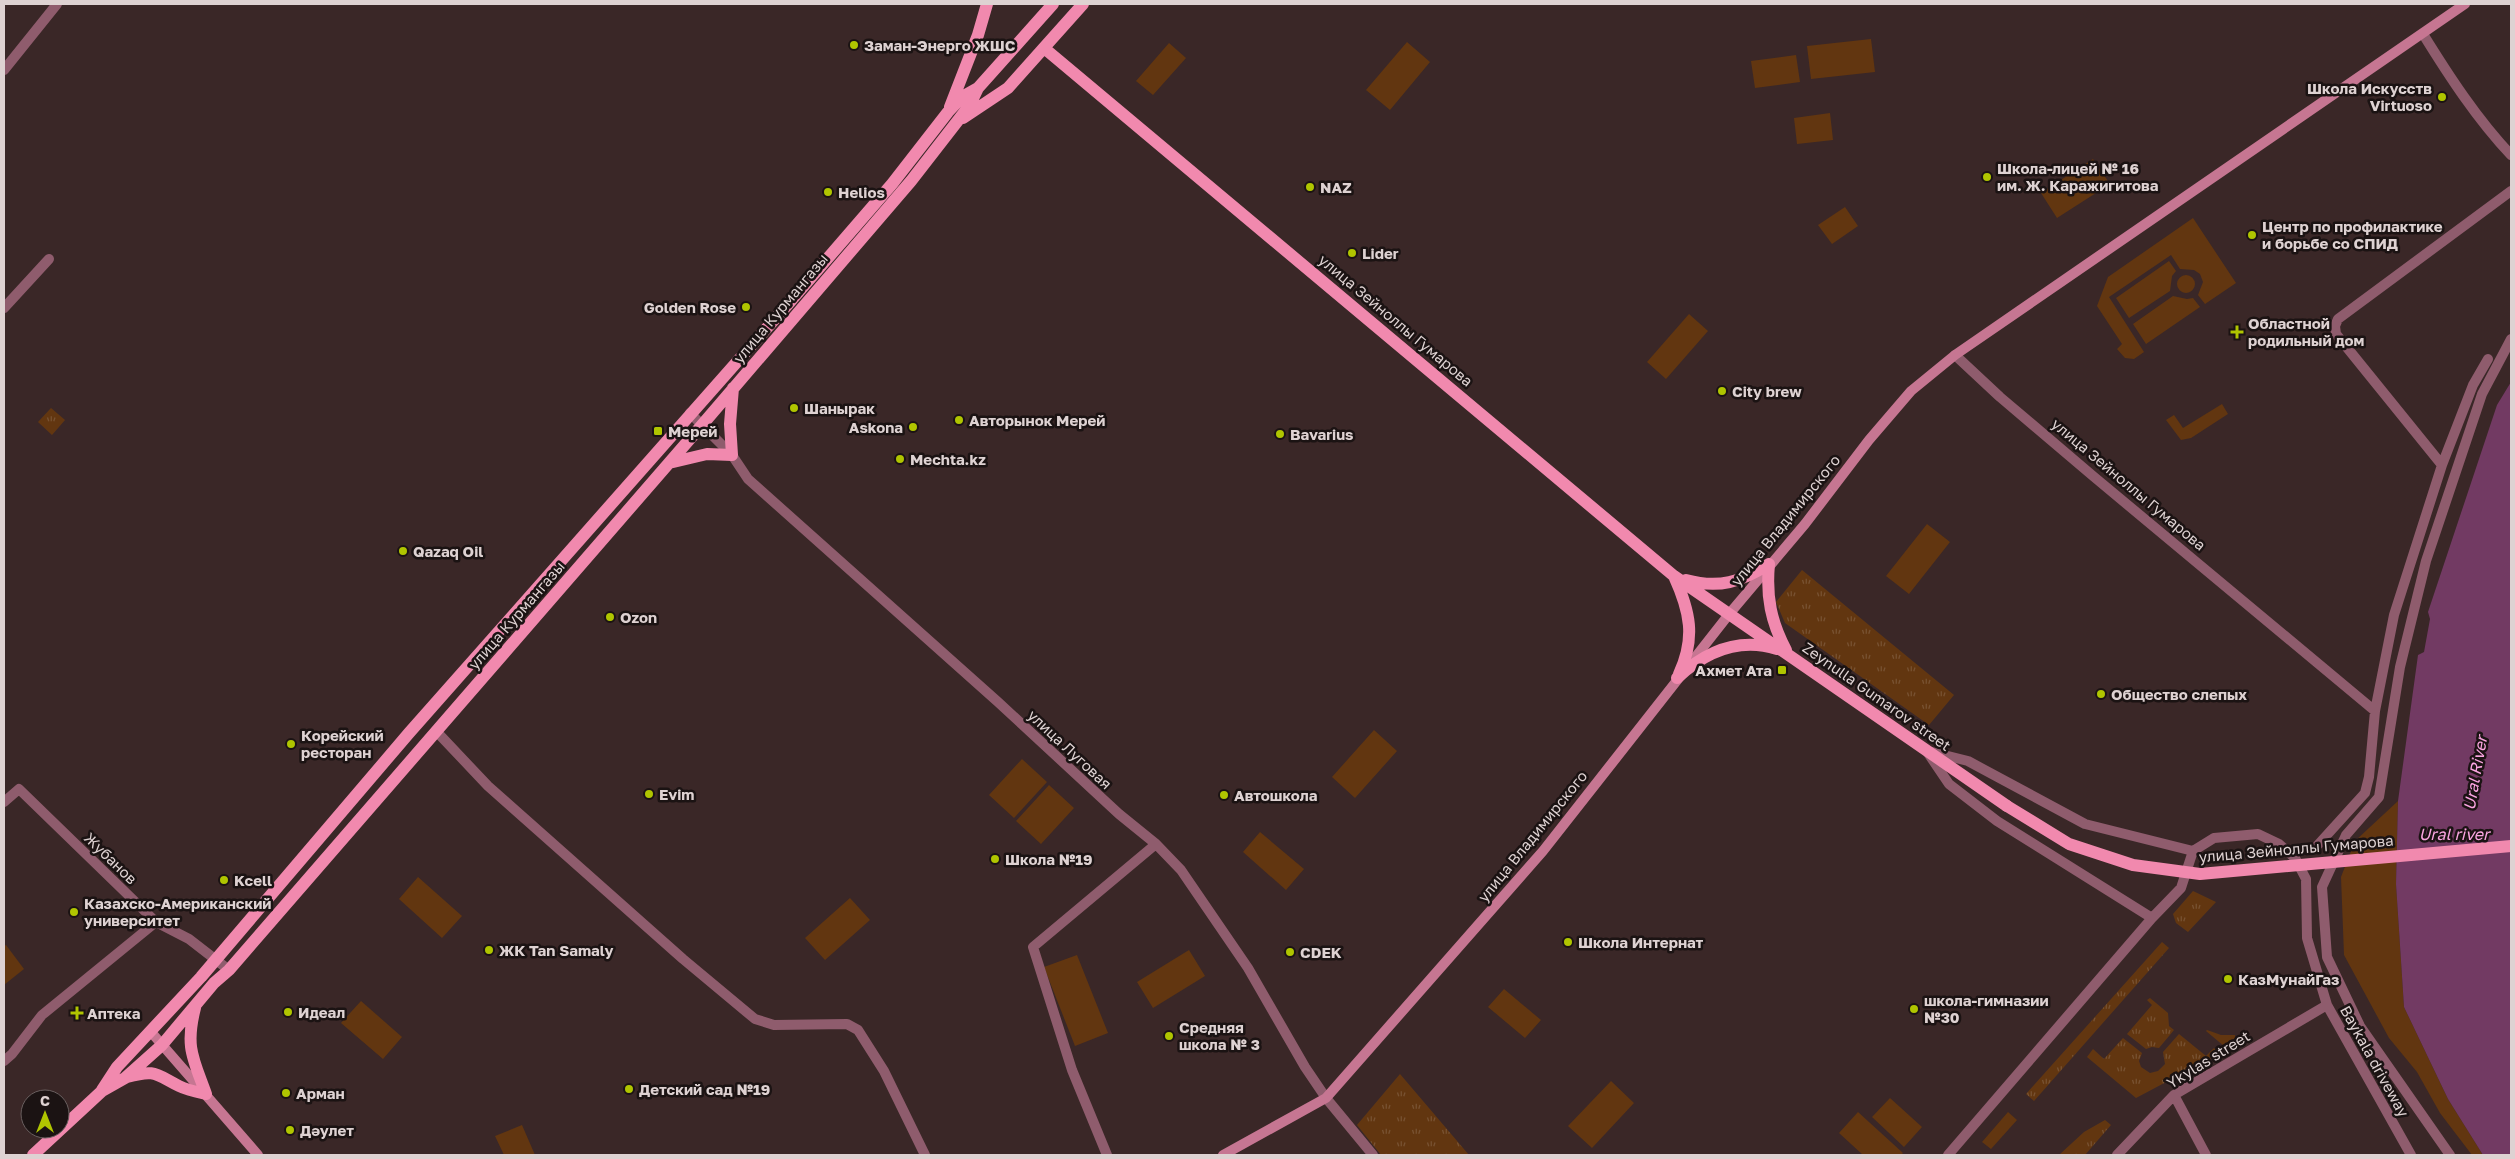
<svg xmlns="http://www.w3.org/2000/svg" width="2515" height="1159" viewBox="0 0 2515 1159" font-family="'Golos Text',sans-serif">
  <style>
    .grass { fill: #623610 }
    .park { fill: url(#park-tufts) }
    .water { fill: #723a63 }
    .lines { fill: none; stroke-linecap: round; stroke-linejoin: round }
    .street { stroke: #8f5c6d; stroke-width: 10 }
    .secondary { stroke: #c67692; stroke-width: 10 }
    .primary { stroke: #f189ae; stroke-width: 12 }
    .primary-bridge { stroke: #f189ae; stroke-width: 12 }
    .poi-dot { fill: #b0c500; stroke: #1b1313; stroke-width: 2 }
    .labels { text-anchor: middle; dominant-baseline: central; stroke-width: 5; stroke-linejoin: round; paint-order: stroke }
    .poi-label { font-size: 15px; font-weight: bold; fill: #ded2d2; stroke: #1b1313; text-anchor: start }
    .street-label { font-size: 15px; fill: #ded2d2; stroke: #1b1313 }
    .water-label { font-size: 16px; font-style: italic; fill: #fba5e1; stroke: #1b1313 }
  </style>
  <defs>
    <pattern id="park-tufts" width="24" height="20" patternUnits="userSpaceOnUse" patternTransform="scale(1.25)"><rect width="24" height="20" fill="#623610"/><path d="M3 7l-1-3M5 7V3M7 7l1-3M15 17l-1-3M17 17v-4M19 17l1-3" fill="none" stroke="#785232"/></pattern>
  </defs>
  <rect width="100%" height="100%" fill="#3a2727"/>
  <path class="grass" d="M1871 39 1875 72 1811 79 1807 46Z
    M1407 42 1430 62 1390 110 1366 90Z
    M1169 43 1186 58 1153 95 1136 81Z
    M1796 55 1800 82 1755 88 1751 61Z
    M1830 113 1833 140 1797 144 1794 118Z
    M2093 159 2110 184 2057 218 2041 193Z
    M1845 207 1858 226 1832 244 1818 225Z
    M2193 218 2236 283 2205 304 2198 295 2203 282 2200 274 2194 270 2180 269 2171 255 2109 297 2144 352 2134 359 2125 358 2117 349 2122 344 2097 306 2108 277Z
    M2169 261 2176 271 2172 276 2170 291 2129 318 2116 298Z
    M2177 284a9 9 0 1 1 18 0a9 9 0 1 1-18 0Z
    M2173 296 2187 299 2193 298 2200 307 2146 344 2133 324Z
    M1689 314 1708 331 1666 379 1647 362Z
    M2222 404 2228 414 2191 438 2181 440 2166 420 2174 415 2183 428Z
    M1927 524 1950 542 1909 594 1886 576Z
    M1374 730 1397 751 1355 798 1332 777Z
    M1022 759 1047 782 1014 818 989 795Z
    M1049 785 1074 808 1041 844 1016 821Z
    M2398 801 2396 884 2404 1007 2448 1099 2483 1155H2472L2440 1113 2417 1072 2389 1038 2344 955 2341 877 2355 841Z
    M1260 832 1304 869 1286 890 1243 852Z
    M418 877 462 916 442 938 399 899Z
    M850 898 870 920 825 960 805 938Z
    M6 945 24 969 4 985V946Z
    M1189 950 1205 976 1153 1008 1137 982Z
    M1077 955 1108 1033 1075 1046 1044 967Z
    M1504 989 1541 1020 1525 1038 1488 1007Z
    M361 1001 402 1037 383 1059 341 1023Z
    M1611 1081 1634 1103 1592 1148 1568 1126Z
    M1890 1098 1922 1127 1904 1147 1872 1117Z
    M1858 1112 1903 1153 1901 1155H1863L1839 1133Z
    M2008 1112 2017 1120 1991 1149 1982 1142Z
    M522 1125 535 1155H504L495 1136Z"/>
  <path class="park" d="M51 408 65 420 52 435 38 422Z
    M1802 570 1954 695 1929 725 1785 623 1776 602Z
    M2193 891 2216 902 2188 932 2176 923 2173 914Z
    M2162 942 2169 948 2034 1101 2026 1094Z
    M2150 998 2168 1013 2169 1026 2174 1030 2159 1048 2152 1047 2146 1049 2127 1034 2152 1005 2147 1000Z
    M2207 1030 2221 1035H2235V1038L2224 1046 2206 1031Z
    M2179 1034 2206 1056 2214 1048 2219 1054 2136 1098 2087 1057 2093 1049 2104 1059 2123 1038 2142 1053 2139 1061 2141 1067 2150 1073 2158 1071 2165 1064 2163 1052Z
    M1400 1074 1469 1155H1381L1357 1125Z
    M2105 1120 2111 1125 2085 1155H2059L2084 1132Z"/>
  <path class="water" d="M2511 382V1155H2483L2448 1099 2404 1007 2396 884 2398 801 2418 655 2424 652 2430 619 2428 612 2497 405Z"/>
  <g class="lines">
    <path class="street" d="M2423 34C2449 76 2477 119 2511 155
      M4 70 57 4
      M4 308 49 259
      M1955 355 2000 397 2093 476 2375 711
      M690 413 732 455 748 479 998 702 1119 814 1156 844 1181 870 1248 968 1305 1067 1326 1098 1373 1155
      M2442 465 2336 334 2335 326 2338 319 2511 191
      M436 731 488 786 683 959 755 1019 774 1025 847 1024 858 1030 884 1071 925 1155
      M1932 752 1968 761 2085 824 2193 851
      M1928 753 1949 784 1997 821 2152 918
      M4 802 19 789 156 922 189 939 229 970
      M2316 847 2365 793 2369 777 2375 711 2394 615 2442 465 2473 385 2488 359
      M2193 851 2214 838 2258 834 2279 844 2295 858 2306 879 2307 938 2327 1005 2411 1155
      M4 1061 12 1054 42 1015 156 922
      M2174 1095 2206 1155
      M1107 1155 1072 1070 1033 947 1156 844
      M1948 1155 2152 918 2181 888 2193 851
      M2117 1155 2174 1095 2327 1005
      M2450 1155 2360 1026 2327 957 2322 887 2346 835 2379 797 2400 667 2426 561 2482 394 2511 339"/>
    <path class="secondary" d="M151 1032 258 1155
      M1223 1155 1326 1098 1543 851 1730 613 1805 524 1869 440 1911 391 1955 355 2465 4"/>
    <path class="primary" d="M1044 48 1674 576 2007 806
      M950 107 978 35 987 4
      M963 118 1008 88 1083 4
      M669 463 707 454 732 455 730 424 733 388
      M1769 564C1766 597 1771 622 1786 650
      M1674 576C1690 611 1696 638 1679 674
      M1686 580C1719 589 1741 582 1769 564
      M1677 678C1705 652 1739 637 1777 649
      M195 1008C185 1047 193 1058 206 1094
      M127 1077C156 1069 155 1074 179 1086 187 1090 197 1092 206 1094
      M102 1090 117 1067 201 977 409 733 789 303 892 184 948 112 962 97 978 88
      M33 1155 102 1091 125 1078 162 1045 214 983 229 970 702 425 911 181 970 105 978 88 1053 4"/>
    <path class="primary-bridge" d="M2007 806 2069 844 2133 865 2200 874 2511 846"/>
  </g>
  <g class="poi-dot">
    <circle cx="854" cy="45" r="5"/>
    <circle cx="2442" cy="97" r="5"/>
    <circle cx="1987" cy="177" r="5"/>
    <circle cx="1310" cy="187" r="5"/>
    <circle cx="828" cy="192" r="5"/>
    <circle cx="2252" cy="235" r="5"/>
    <circle cx="1352" cy="253" r="5"/>
    <circle cx="746" cy="307" r="5"/>
    <path d="M2234.5 324.5h5v5h5v5h-5v5h-5v-5h-5v-5h5z"/>
    <circle cx="1722" cy="391" r="5"/>
    <circle cx="794" cy="408" r="5"/>
    <circle cx="959" cy="420" r="5"/>
    <circle cx="913" cy="427" r="5"/>
    <rect x="653" y="426" width="10" height="10" rx="2.5"/>
    <circle cx="1280" cy="434" r="5"/>
    <circle cx="900" cy="459" r="5"/>
    <circle cx="403" cy="551" r="5"/>
    <circle cx="610" cy="617" r="5"/>
    <rect x="1777" y="665" width="10" height="10" rx="2.5"/>
    <circle cx="2101" cy="694" r="5"/>
    <circle cx="291" cy="744" r="5"/>
    <circle cx="649" cy="794" r="5"/>
    <circle cx="1224" cy="795" r="5"/>
    <circle cx="995" cy="859" r="5"/>
    <circle cx="224" cy="880" r="5"/>
    <circle cx="74" cy="912" r="5"/>
    <circle cx="1568" cy="942" r="5"/>
    <circle cx="489" cy="950" r="5"/>
    <circle cx="1290" cy="952" r="5"/>
    <circle cx="2228" cy="979" r="5"/>
    <circle cx="1914" cy="1009" r="5"/>
    <circle cx="288" cy="1012" r="5"/>
    <path d="M74.5 1005.5h5v5h5v5h-5v5h-5v-5h-5v-5h5z"/>
    <circle cx="1169" cy="1036" r="5"/>
    <circle cx="629" cy="1089" r="5"/>
    <circle cx="286" cy="1093" r="5"/>
    <circle cx="290" cy="1130" r="5"/>
  </g>
  <g class="labels">
    <g class="poi-label">
      <text x="864" y="45">Заман-Энерго ЖШС</text>
      <text x="2432" y="88" text-anchor="end">Школа Искусств<tspan x="2432" dy="17">Virtuoso</tspan></text>
      <text x="1997" y="168">Школа-лицей № 16<tspan x="1997" dy="17">им. Ж. Каражигитова</tspan></text>
      <text x="1320" y="187">NAZ</text>
      <text x="838" y="192">Helios</text>
      <text x="2262" y="226">Центр по профилактике<tspan x="2262" dy="17">и борьбе со СПИД</tspan></text>
      <text x="1362" y="253">Lider</text>
      <text x="736" y="307" text-anchor="end">Golden Rose</text>
      <text x="2248" y="323">Областной<tspan x="2248" dy="17">родильный дом</tspan></text>
      <text x="1732" y="391">City brew</text>
      <text x="804" y="408">Шанырак</text>
      <text x="969" y="420">Авторынок Мерей</text>
      <text x="903" y="427" text-anchor="end">Askona</text>
      <text x="668" y="431">Мерей</text>
      <text x="1290" y="434">Bavarius</text>
      <text x="910" y="459">Mechta.kz</text>
      <text x="413" y="551">Qazaq Oil</text>
      <text x="620" y="617">Ozon</text>
      <text x="1772" y="670" text-anchor="end">Ахмет Ата</text>
      <text x="2111" y="694">Общество слепых</text>
      <text x="301" y="735">Корейский<tspan x="301" dy="17">ресторан</tspan></text>
      <text x="659" y="794">Evim</text>
      <text x="1234" y="795">Автошкола</text>
      <text x="1005" y="859">Школа №19</text>
      <text x="234" y="880">Kcell</text>
      <text x="84" y="903">Казахско-Американский<tspan x="84" dy="17">университет</tspan></text>
      <text x="1578" y="942">Школа Интернат</text>
      <text x="499" y="950">ЖК Tan Samaly</text>
      <text x="1300" y="952">CDEK</text>
      <text x="2238" y="979">КазМунайГаз</text>
      <text x="1924" y="1000">школа-гимназии<tspan x="1924" dy="17">№30</tspan></text>
      <text x="298" y="1012">Идеал</text>
      <text x="87" y="1013">Аптека</text>
      <text x="1179" y="1027">Средняя<tspan x="1179" dy="17">школа № 3</tspan></text>
      <text x="639" y="1089">Детский сад №19</text>
      <text x="296" y="1093">Арман</text>
      <text x="300" y="1130">Дәулет</text>
    </g>
    <g class="street-label">
      <text transform="translate(780 308) rotate(-50)">улица Курмангазы</text>
      <text transform="translate(1396 320) rotate(40)">улица Зейноллы Гумарова</text>
      <text transform="translate(2129 484) rotate(40)">улица Зейноллы Гумарова</text>
      <text transform="translate(1785 520) rotate(-51)">улица Владимирского</text>
      <text transform="translate(516 615) rotate(-49)">улица Курмангазы</text>
      <text transform="translate(1877 696) rotate(35)">Zeynulla Gumarov street</text>
      <text transform="translate(1070 749) rotate(43)">улица Луговая</text>
      <text transform="translate(1532 836) rotate(-51)">улица Владимирского</text>
      <text transform="translate(2296 848) rotate(-5)">улица Зейноллы Гумарова</text>
      <text transform="translate(111 858) rotate(44)">Жубанов</text>
      <text transform="translate(2208 1059) rotate(-32)">Ykylas street</text>
      <text transform="translate(2375 1061) rotate(61)">Baykala driveway</text>
    </g>
    <g class="water-label">
      <text transform="translate(2475 773) rotate(-80)">Ural River</text>
      <text x="2454" y="834">Ural river</text>
    </g>
  </g>
  <rect width="2515" height="1159" fill="none" stroke="#ded2d2" stroke-width="10"/>
  <g transform="translate(45 1114)"><circle r="24" fill="#1b1313" stroke="#695f5f"/>
  <path d="M0-4L9 19L0 12L-9 19Z" fill="#b0c500"/>
  <text y="-8" font-size="14" font-weight="bold" text-anchor="middle" fill="#ded2d2">С</text>
  </g>
</svg>
